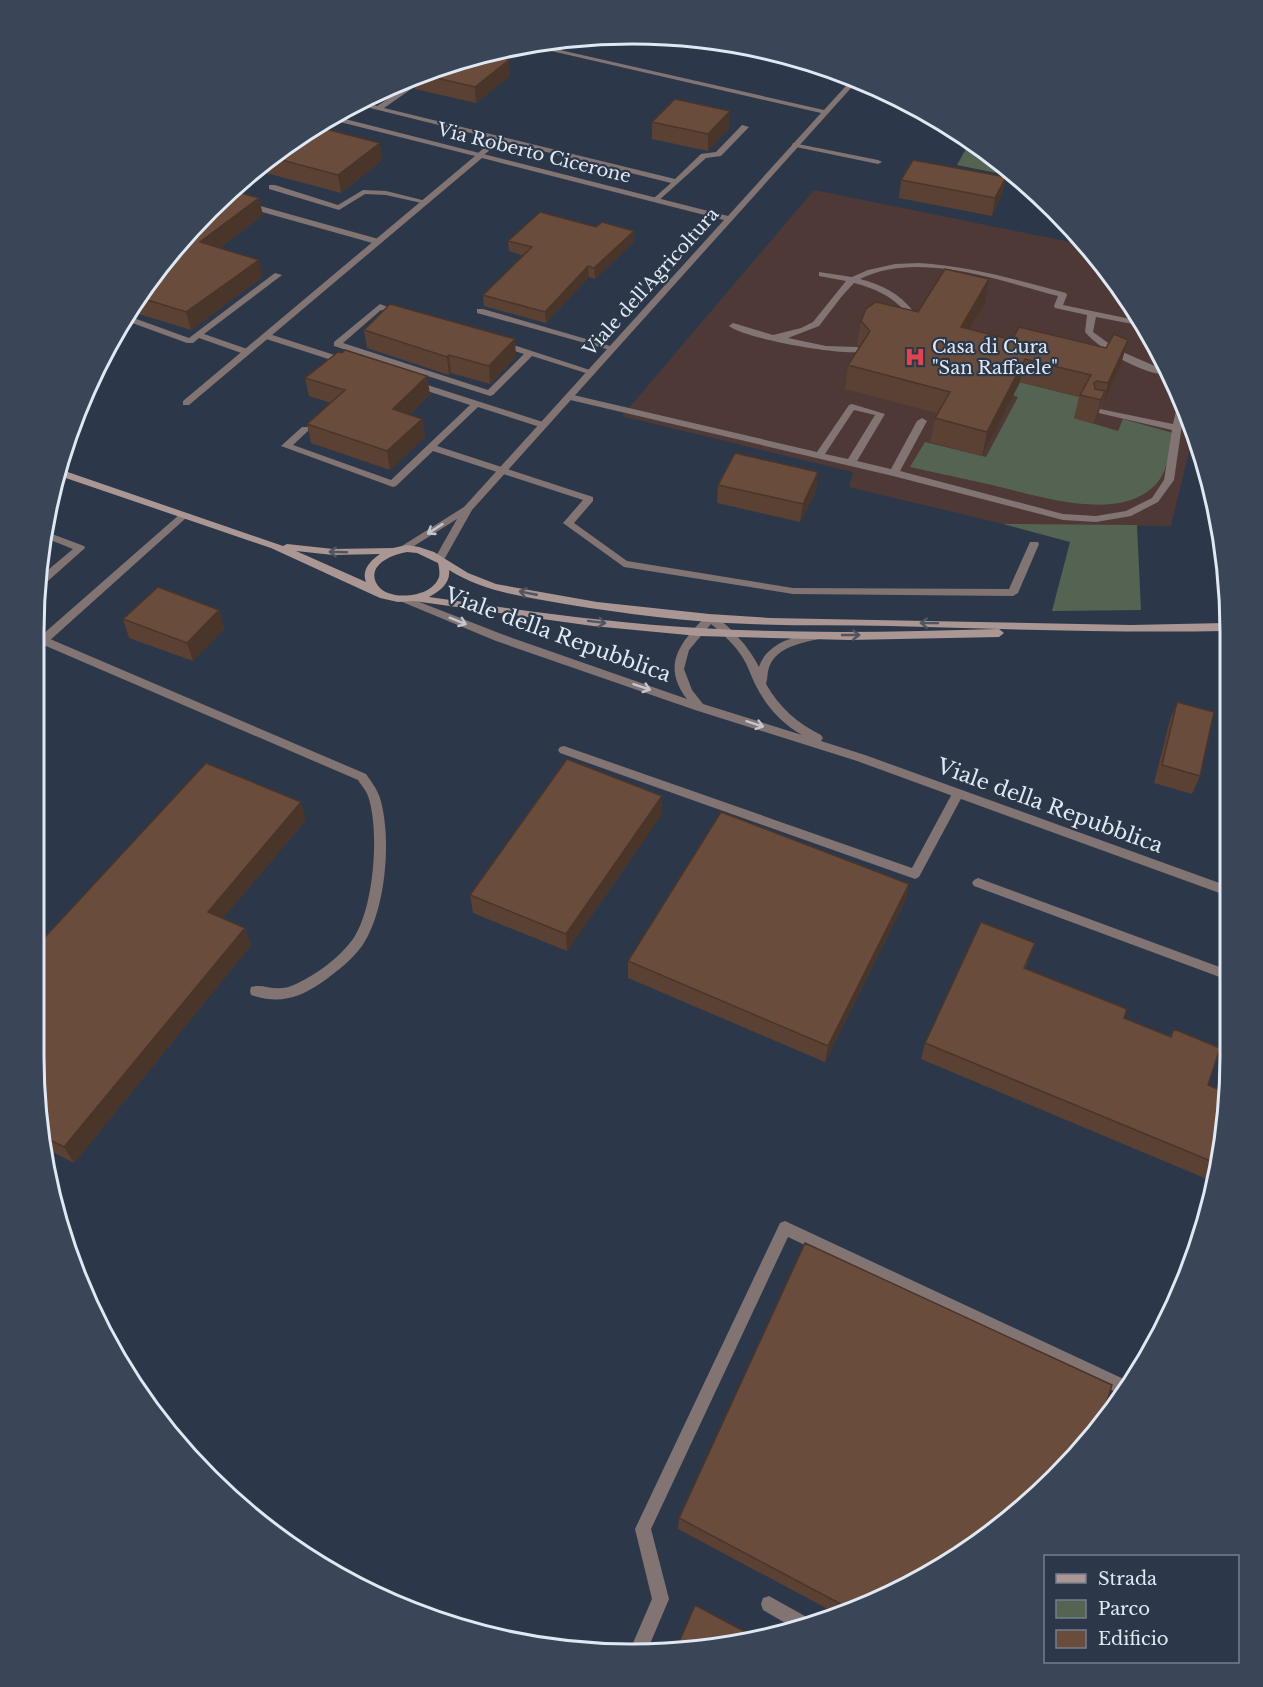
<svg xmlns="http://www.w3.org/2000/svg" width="1263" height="1687" viewBox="0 0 1263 1687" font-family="'Libre Baskerville',serif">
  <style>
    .medical { fill: #4e3937 }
    .green { fill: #556353 }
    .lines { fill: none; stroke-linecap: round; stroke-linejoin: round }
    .service { fill: #817473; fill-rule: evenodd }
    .minor { fill: #817473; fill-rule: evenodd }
    .tertiary { fill: #817473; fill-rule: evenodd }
    .secondary { fill: #aa9693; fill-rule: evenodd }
    .wall { fill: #5a4134 }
    .shaded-wall { fill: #4a352a }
    .building { fill: #694c3c; stroke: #4a352a; stroke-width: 1.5 }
    .oneway { stroke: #c4c5cd }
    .oneway2 { stroke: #52545f }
    .labels { text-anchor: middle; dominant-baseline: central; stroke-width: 4.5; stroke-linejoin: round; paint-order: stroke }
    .far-street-label { font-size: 18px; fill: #e0e8f3; stroke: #2c3849 }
    .far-poi-label { font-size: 18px; fill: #e0e8f3; stroke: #2c3849; text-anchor: start }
    .street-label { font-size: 21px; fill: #e0e8f3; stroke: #2c3849 }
    .rim { fill: none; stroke: #e0e8f3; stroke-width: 3 }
  </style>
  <rect width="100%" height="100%" fill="#2c3849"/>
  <path class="medical" d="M814 190 1085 245 1129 299 1194 431 1171 526 1003 524 849 487 853 472 622 416Z"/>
  <path class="green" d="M971 140 1016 177 957 165Z
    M1015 381 1083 398 1074 418 1118 431 1123 419 1173 433C1169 452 1168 475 1152 488 1114 522 1035 495 992 485 965 479 937 473 910 467L925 442 986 457 1018 397 1006 393Z
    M1003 524 1137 525 1141 610 1052 611 1070 542Z"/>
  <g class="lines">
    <path class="service" d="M606 35 603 38 594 37Z
      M576 38 559 52 554 51 568 39Z
      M428 73 430 74V76L384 108 675 179 701 154 716 152 742 125 749 127 721 156 706 158 657 202H654V198L671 183 502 141 481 157 477 155 478 153 495 139 354 104 360 101 377 106Z
      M793 143 878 160 882 162 878 164 796 147 792 145Z
      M269 185H275L338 205 363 190 386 191 430 202 426 204 386 195 365 194 339 210 269 189Z
      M224 196 382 240 383 242 376 244 219 200Z
      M919 263C970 266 1017 280 1066 293L1067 295 1063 305 1140 321 1143 326 1096 317 1093 332 1118 350 1164 370 1167 375C1143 374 1100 350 1085 332L1087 315 1055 308 1054 306 1058 296C999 281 919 250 860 279 882 285 899 293 913 311L907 324 900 322 905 311C891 296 874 288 854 283L842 296 819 326 788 338 826 346 857 347 861 350 860 352C837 355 746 339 729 326L733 323 773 335 801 328 813 322 846 281 819 276V272L852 277 868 270 895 264Z
      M275 273 282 275 204 334 250 350V354H244L199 338 193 343H187L124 320 128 316 189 338Z
      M380 304 405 314 401 317 381 310 343 343 488 390 524 354 498 346 497 344 501 341 596 372 592 375 532 356 493 395 490 396 334 346V342Z
      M477 309H483L617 348 610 350 477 313Z
      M266 333 350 360 351 362 350 364H344L263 338 262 336Z
      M415 381 546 423V427L543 428 478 407 437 446 593 497V501L574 523 627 561 793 588 1009 589 1030 542H1038L1039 544 1018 593 1013 596 793 594 624 567 563 523 583 500 433 451 396 486 393 487 281 446 302 427H308V431L293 445 391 480 470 405 412 386V382Z
      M569 394 817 452 849 405 852 404 885 414 857 461 891 469 917 421 922 418 927 421 900 471 1063 514 1096 516 1126 511 1152 498 1164 480 1172 430 1090 411V407L1173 424 1178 402H1180L1184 411 1174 480 1158 502 1131 516 1096 522 1063 520 893 476 566 399V395ZM854 410 875 415 848 459 825 454Z
      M44 531 84 546 85 548 39 589 35 590 36 580 73 549 43 537Z
      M43 636 366 774C371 781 377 789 380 798 392 838 386 911 362 946 351 961 335 973 321 983 297 999 279 1004 251 995L250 991 251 987C265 983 276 994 296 984 317 974 339 958 353 939 374 909 380 830 368 796 366 790 361 785 358 780L39 643 38 640Z
      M564 746 912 868 954 790H962L964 793 919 877 915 879 560 753 558 750 560 747Z
      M978 878 1225 969V979L974 886 972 883 974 880Z
      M785 1221 1130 1382 1120 1394 788 1237 651 1529 669 1599 647 1651 630 1650 652 1599 635 1529 780 1223Z
      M769 1596 812 1620 814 1624 794 1628 763 1610 761 1604 763 1598Z"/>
    <path class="minor" d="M529 43 824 110 854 77 860 78 472 510 445 558 440 561 435 558 457 519 406 551H398L397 549 464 507 724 220 482 158 189 405H183V401L475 156 328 119 333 116 728 216 821 113 521 44Z
      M183 513 188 516 186 518 38 651 34 652V642L180 514Z"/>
    <path class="tertiary" d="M404 596 504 635 687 699C660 664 682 641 707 615H715C732 630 748 645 759 667 767 643 793 637 815 632L819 633 820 636 819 639C801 643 778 647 770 665 767 671 768 678 766 684 779 707 797 723 821 735L823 738 821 741 865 755 1225 885V895L857 761 695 710 496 641 400 601 399 599ZM711 624C723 634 735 645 743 658 748 666 751 676 755 684 766 706 781 723 802 735L703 704 692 690 684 669 689 650Z"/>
    <path class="secondary" d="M56 468 283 546 287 544 333 549 393 548 407 545 419 547 434 552 468 573 496 584 597 602 709 614 770 618 1131 625 1225 623V631C1113 633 1002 629 890 626 843 625 797 626 750 624 688 622 626 614 565 604 525 597 484 592 449 570 451 583 439 592 429 597 519 610 609 623 699 628 799 634 899 632 999 629L1004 633 999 637 849 640 698 636 593 626 414 601 398 602 380 598 271 548 54 474ZM296 551 333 555 380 554C371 560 361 570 366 582ZM407 552 417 553 438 563C439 567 440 573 439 577 433 595 403 599 388 593 382 591 377 586 375 580 370 563 394 554 407 552Z"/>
  </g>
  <path class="wall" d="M484 54 510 76 476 103 415 89 414 78 403 86 393 84 402 79Z
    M652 122 729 128 708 151 652 139Z
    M299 134 382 160 341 193 255 170Z
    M1006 177 1002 194 992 216 899 198 901 180Z
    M263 215 220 248 262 277 191 330 129 311 156 267Z
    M508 241 634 242 595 279 589 277 546 323 484 306 483 295 524 256 509 251Z
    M985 303 969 329 1121 364 1102 407H1100L1094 424 1074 418 1079 397 1020 382 982 456 930 442 935 418 937 413 845 389 848 365 860 347 857 344 861 321 918 312Z
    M364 330 516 357 490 384 451 373 449 375 367 348Z
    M305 378 430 394 409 415 422 419 425 437 390 470 311 443 307 424 331 403 309 396Z
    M818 472 816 490 800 522 717 503 718 485Z
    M219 610 224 629 193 661 129 638 123 619Z
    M1177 702 1200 776 1192 794 1154 783 1170 720Z
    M662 814 567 951 473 913 470 895Z
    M306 820 223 918 245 928 251 945 74 1163 45 1148 33 1056Z
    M909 884 905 901 825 1062 628 978V961Z
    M1029 960 1025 969 1124 1018 1170 1036 1174 1029 1208 1085 1225 1133 1214 1182 921 1059 925 1043Z
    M679 1518 964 1553 839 1615 678 1529Z"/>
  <path class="shaded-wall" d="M509 60 510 76 476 103 475 87Z
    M414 75V78L403 86 402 79Z
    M730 111 729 128 708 151V134Z
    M380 143 382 160 341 193 338 175Z
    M1006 177 1002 194 992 216 995 198Z
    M259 198 263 215 204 260 200 242Z
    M634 231V242L595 279 594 268Z
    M259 260 262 277 191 330 186 312Z
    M588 266 589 277 546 323 545 312Z
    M989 279 985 303 956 351 961 327Z
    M515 339 516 357 490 384 489 366Z
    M1128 340 1121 364 1102 407 1108 383Z
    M449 355 451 373 449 375 447 357Z
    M1025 359 1020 382 982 456 987 432Z
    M427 376 430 394 396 428 393 409Z
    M1105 391 1098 415 1094 424 1101 400Z
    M422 419 425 437 390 470 387 451Z
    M818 472 816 490 800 522 803 504Z
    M219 610 224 629 193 661 187 643Z
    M662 796V814L567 951 566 934Z
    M301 802 306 820 214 929 208 912Z
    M909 884 905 901 825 1062 828 1046Z
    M245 928 251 945 74 1163 64 1147Z"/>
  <path class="building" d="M484 54 509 60 475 87 419 74Z
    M675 99 730 111 708 134 652 122Z
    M314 126 380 143 338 175 270 157 299 134Z
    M913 160 1006 177 995 198 901 180Z
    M231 190 259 198 200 242 259 260 186 312 138 297 156 267 209 208Z
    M540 212 596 227 602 222 634 231 594 268 588 266 545 312 483 295 532 247 508 241Z
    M945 269 989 279 961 327 1012 340 1019 327 1106 348 1114 334 1128 340 1108 383 1097 381 1094 383 1095 389 1105 391 1101 400 1080 395 1091 375 1025 359 987 432 935 418 950 392 848 365 870 331 861 321 866 309 876 302 918 312Z
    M390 304 515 339 489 366 449 355 447 357 364 330Z
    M345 350 427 376 393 409 422 419 387 451 307 424 345 390 305 378 338 352 342 353Z
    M735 453 818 472 803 504 718 485Z
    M158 587 219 610 187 643 123 619Z
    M1177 702 1214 712 1200 776 1162 765Z
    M567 759 662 796 566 934 470 895Z
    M206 763 301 802 208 912 245 928 64 1147 44 1137 33 1056V950Z
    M721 812 909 884 828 1046 628 961Z
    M981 922 1035 943 1024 968 1127 1009 1124 1018 1171 1037 1174 1029 1220 1048 1208 1085 1225 1092V1133L1218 1164 925 1043Z
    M805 1243 1112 1385 1100 1424 1081 1450 964 1553 850 1609 679 1518Z
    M695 1605 753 1636 675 1652Z"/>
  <defs><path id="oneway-shaft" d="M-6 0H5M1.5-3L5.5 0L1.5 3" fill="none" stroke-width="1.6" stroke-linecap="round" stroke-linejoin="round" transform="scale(1.5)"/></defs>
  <g class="oneway">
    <use href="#oneway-shaft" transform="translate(435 529) rotate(147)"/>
    <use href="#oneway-shaft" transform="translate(458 621) rotate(22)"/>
    <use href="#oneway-shaft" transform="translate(642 687) rotate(19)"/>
    <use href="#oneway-shaft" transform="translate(755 724) rotate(18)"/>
  </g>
  <g class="oneway2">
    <use href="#oneway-shaft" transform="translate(338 552) rotate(-178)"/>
    <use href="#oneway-shaft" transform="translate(528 593) rotate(-169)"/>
    <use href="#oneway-shaft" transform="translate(597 622) rotate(7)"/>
    <use href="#oneway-shaft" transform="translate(929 623) rotate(-179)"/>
    <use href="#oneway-shaft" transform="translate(851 635)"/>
  </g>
  <defs>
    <g id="hospital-bare" transform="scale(1.62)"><path d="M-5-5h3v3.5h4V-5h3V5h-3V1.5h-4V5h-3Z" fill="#e0444e" stroke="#2c3849" stroke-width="2.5" paint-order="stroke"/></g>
  </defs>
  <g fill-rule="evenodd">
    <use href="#hospital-bare" x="915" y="357"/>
  </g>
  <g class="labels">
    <g class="far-street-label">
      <text transform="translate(534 153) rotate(14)">Via Roberto Cicerone</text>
      <text transform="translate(651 282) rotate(-48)">Viale dell'Agricoltura</text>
    </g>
    <g class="far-poi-label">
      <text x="932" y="347">Casa di Cura<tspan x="932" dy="21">"San Raffaele"</tspan></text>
    </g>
    <g class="street-label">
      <text transform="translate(558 635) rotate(20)">Viale della Repubblica</text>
      <text transform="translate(1050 806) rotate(20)">Viale della Repubblica</text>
    </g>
  </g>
  <path d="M0 0H1263V1687H0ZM632 44H632A588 588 0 0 1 1220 632V1056A588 588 0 0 1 632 1644H632A588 588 0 0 1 44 1056V632A588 588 0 0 1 632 44Z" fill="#3a4657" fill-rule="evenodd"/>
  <path class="rim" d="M632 44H632A588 588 0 0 1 1220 632V1056A588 588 0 0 1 632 1644H632A588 588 0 0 1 44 1056V632A588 588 0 0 1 632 44Z"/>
  <rect x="1044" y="1555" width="195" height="108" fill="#2c3849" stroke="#747e8d" stroke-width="1.5"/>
  <rect x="1056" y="1574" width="30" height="9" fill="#aa9693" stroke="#747e8d" stroke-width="1.5"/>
  <text x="1098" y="1585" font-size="18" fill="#e0e8f3">Strada</text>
  <rect x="1056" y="1600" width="30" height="18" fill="#556353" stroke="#747e8d" stroke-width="1.5"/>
  <text x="1098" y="1615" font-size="18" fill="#e0e8f3">Parco</text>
  <rect x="1056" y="1630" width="30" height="18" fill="#694c3c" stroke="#747e8d" stroke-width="1.5"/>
  <text x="1098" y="1645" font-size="18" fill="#e0e8f3">Edificio</text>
</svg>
